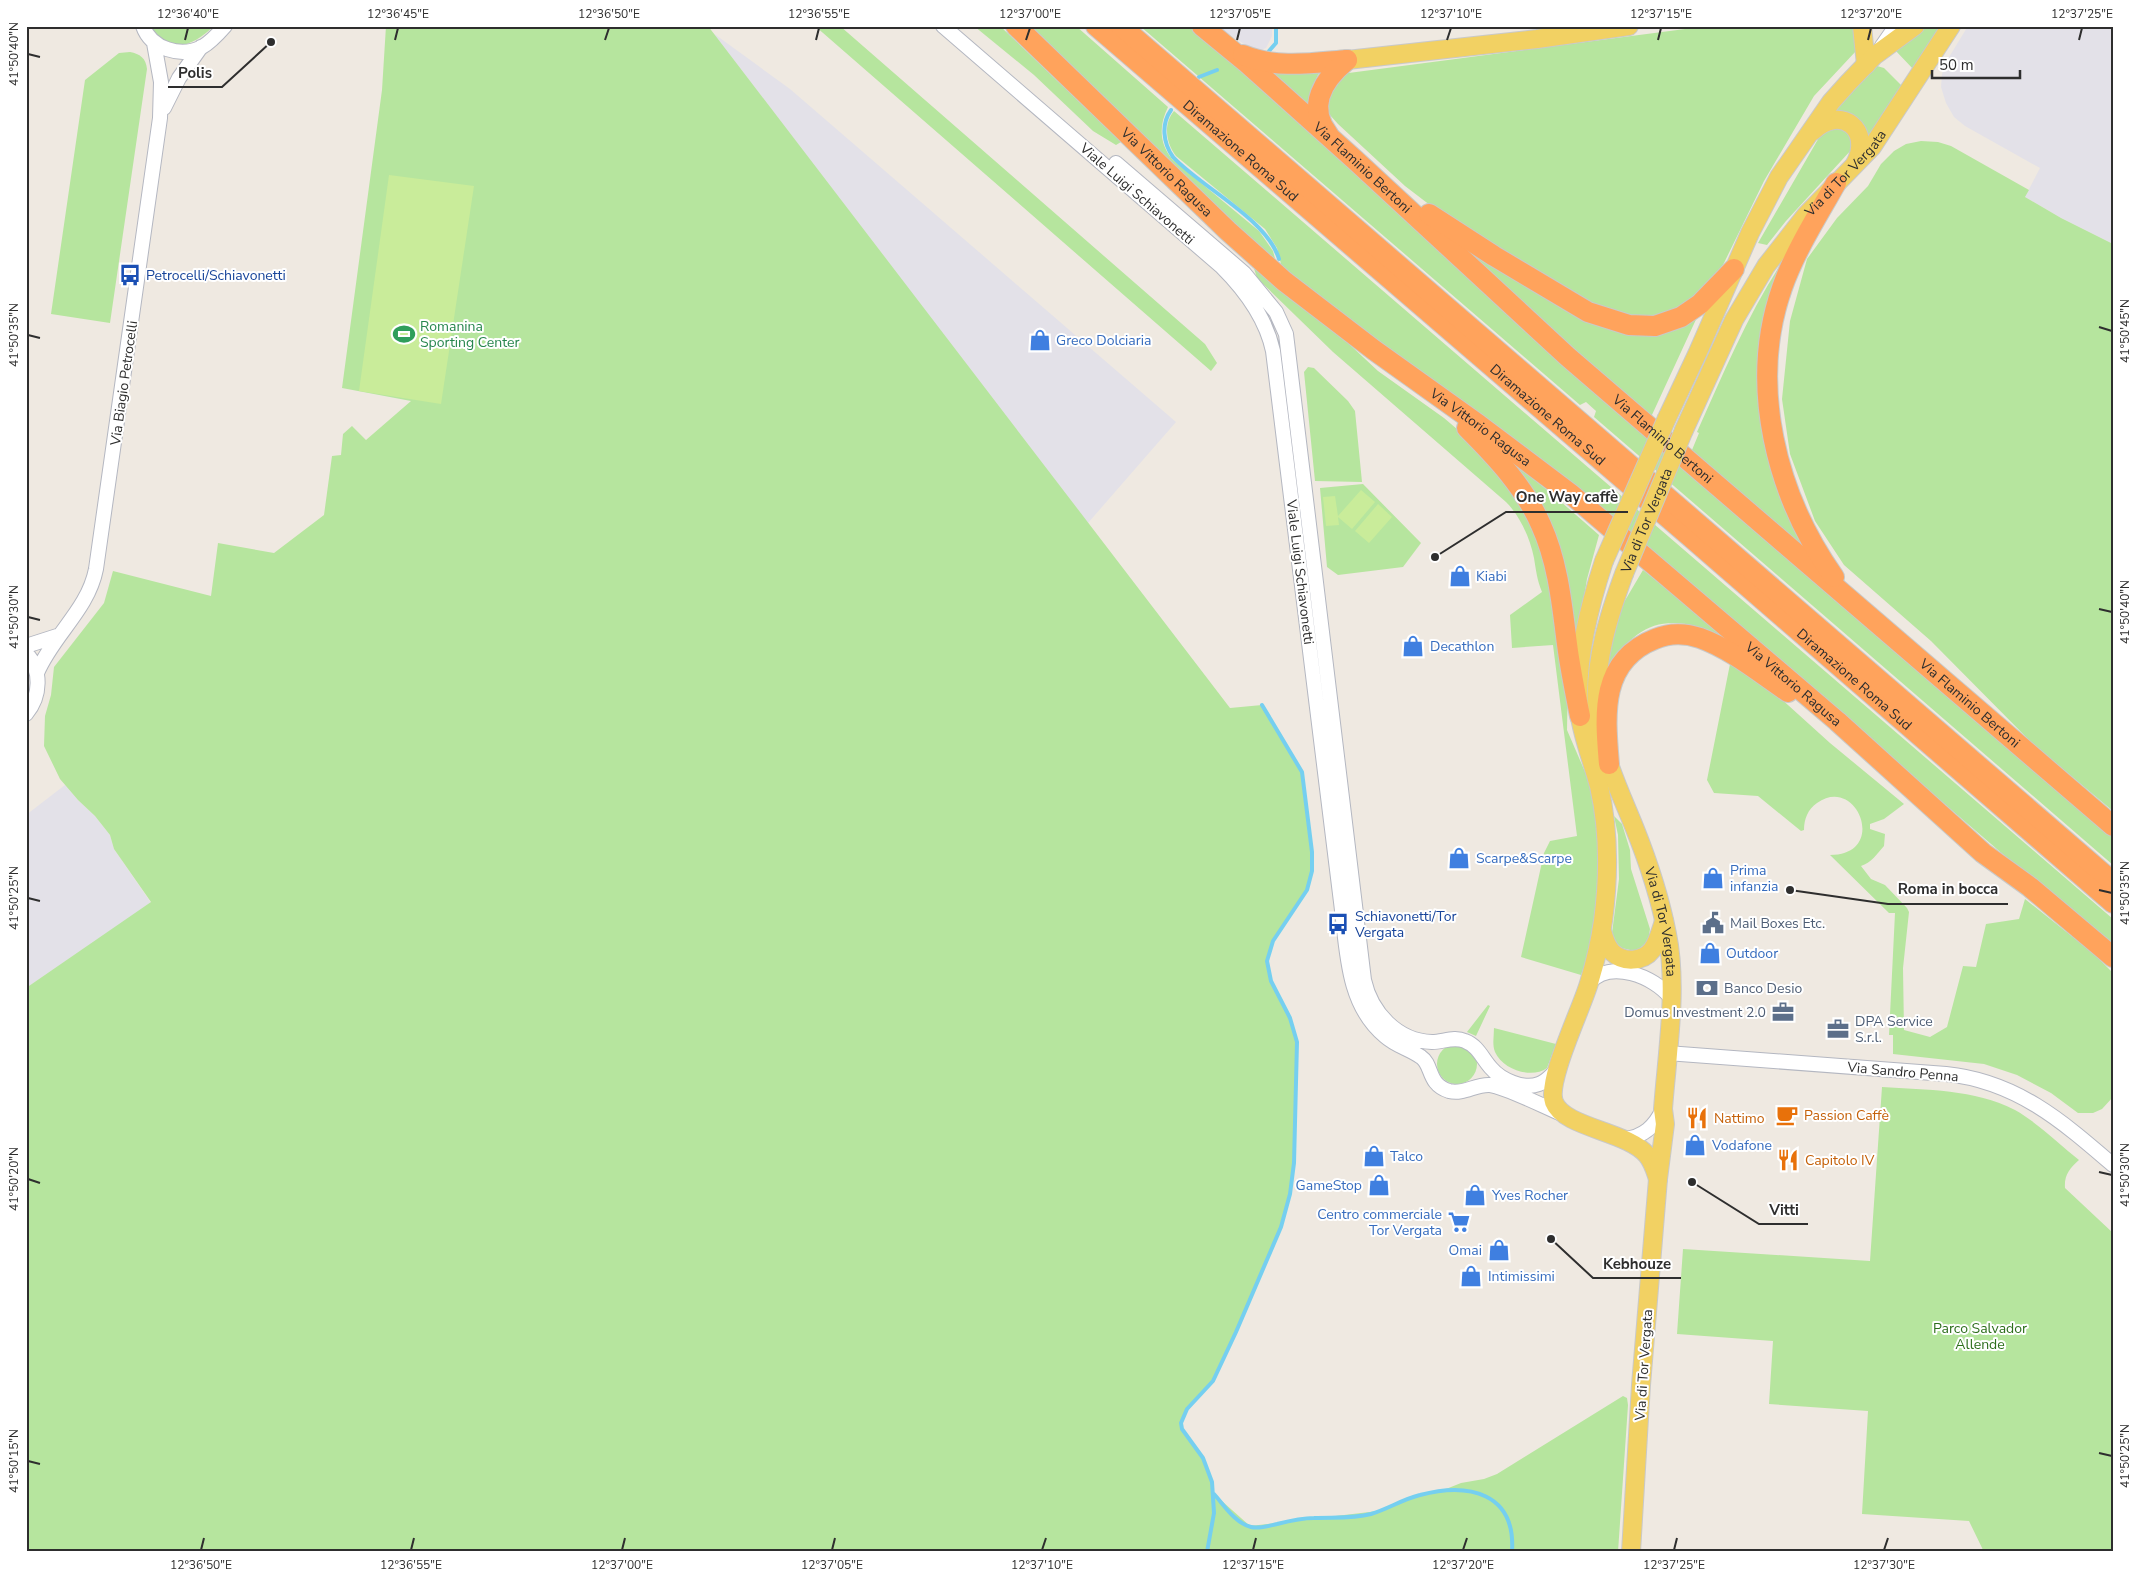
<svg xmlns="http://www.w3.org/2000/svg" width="2139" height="1578" viewBox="0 0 2139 1578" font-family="'Nunito Sans',sans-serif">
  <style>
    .industrial { fill: #e3e1e8 }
    .green { fill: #b6e59e }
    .pitch { fill: #c9ec9a }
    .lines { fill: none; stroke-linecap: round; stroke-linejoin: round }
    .stream { stroke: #75cff0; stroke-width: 4 }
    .minor-casing { stroke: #b4b7c1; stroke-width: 16 }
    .major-casing { stroke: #c9c9c9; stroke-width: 20 }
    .highway-casing { stroke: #c9c9c9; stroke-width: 22 }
    .minor { stroke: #fff; stroke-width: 14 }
    .major { stroke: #f2d163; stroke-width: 18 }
    .highway { stroke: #ffa35c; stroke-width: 20 }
    .major-bridge-casing { stroke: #c9c9c9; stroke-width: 20; stroke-linecap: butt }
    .major-bridge { stroke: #f2d163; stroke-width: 18 }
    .ticks { fill: none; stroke: #2e2e2e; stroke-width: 2 }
    .labels { text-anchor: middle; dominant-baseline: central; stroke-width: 4; stroke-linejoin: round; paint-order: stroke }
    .street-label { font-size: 14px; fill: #2e2e2e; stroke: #fff }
    .transit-label { font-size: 14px; fill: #164399; stroke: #fff; text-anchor: start }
    .leisure-label { font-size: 14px; fill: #27864d; stroke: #fff; text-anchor: start }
    .shop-label { font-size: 14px; fill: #366cbe; stroke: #fff; text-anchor: start }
    .service-label { font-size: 14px; fill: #4e5e75; stroke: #fff; text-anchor: start }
    .food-label { font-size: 14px; fill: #c56008; stroke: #fff; text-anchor: start }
    .park-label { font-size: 14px; fill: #2c6e1b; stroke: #fff }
    .leader { fill: none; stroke: #2e2e2e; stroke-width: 2 }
    .callout-dot { fill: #2e2e2e; stroke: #fff; stroke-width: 2 }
    .callout-label { font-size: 15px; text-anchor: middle; font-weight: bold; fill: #2e2e2e; stroke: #fff; stroke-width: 4; stroke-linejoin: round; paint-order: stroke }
    .neatline { fill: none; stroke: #2e2e2e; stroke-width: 2 }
    .ticks-label { font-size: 12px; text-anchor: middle; fill: #2e2e2e }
  </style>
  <rect width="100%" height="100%" fill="#efe9e1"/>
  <path class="industrial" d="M1217 26H1272V36L1266 48 1261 50 1250 48Z
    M1968 26H2113V244L2061 218 2025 197 2040 168 1965 126 1954 117 1946 103 1941 87 1942 74 1946 62Z
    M713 33 790 89 1176 422 1088 523Z
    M65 785 78 800 95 816 110 835 114 849 151 903 26 988V815Z"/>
  <path class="green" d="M148 26H214C199 40 182 52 161 41 156 38 152 31 148 26Z
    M386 26H708L1230 708 1262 705 1302 772 1312 852V871L1307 890 1273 941 1267 961 1271 981 1290 1018 1297 1042 1292 1181 1284 1217 1276 1241 1229 1348 1213 1381 1187 1409 1181 1426 1208 1469 1214 1494 1250 1526 1378 1511 1414 1497 1441 1491 1461 1483 1484 1479 1497 1474 1623 1396 1627 1398 1628 1405 1618 1552H26V988L151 902 114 849 110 835 95 816 78 800 60 779 44 746 45 716 51 695 54 667 104 603 113 571 211 596 218 543 274 553 324 515 332 456 341 455 343 434 352 426 366 440 411 401 342 388 382 90Z
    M815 26H840L1205 344 1217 363 1211 371Z
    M974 26H1000L1121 142 1116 145 1093 131 1034 75Z
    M1026 26H1076L1168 107C1159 125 1159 143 1172 159L1259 231 1273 251 1277 266Z
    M1140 26H1189L1210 43 1861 620 2113 837V865L1594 417 1596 411 1586 402 1580 405Z
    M1708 26H1856V51L1814 96 1764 181 1724 263 1713 280 1707 287 1670 313 1640 319 1600 308 1439 212 1405 186 1338 124 1329 114 1324 102 1341 74Z
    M1925 26H1943L1914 70 1895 50Z
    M130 52C140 54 146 58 147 69L110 323 51 314 85 80 119 53Z
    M1877 66 1884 68 1902 86 1869 135 1836 110 1837 106Z
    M1267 67 1321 70C1312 83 1313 94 1314 109Z
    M1174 111 2113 919V949L1846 719 1282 268 1277 248 1265 229 1176 156C1166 143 1163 124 1174 111Z
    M1833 126 1851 133 1852 149 1786 221 1767 245 1758 243 1817 141 1823 132Z
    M1921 141 1938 142 1951 146 2029 190 2025 197 2061 218 2113 244V811L2032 743 1931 641 1844 565 1815 521 1790 454 1782 399 1790 321 1807 259 1837 218 1868 186 1881 164 1894 151 1906 144Z
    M1449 237 1598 321 1699 313 1651 417Z
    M1786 256 1761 343 1809 554 1692 450 1699 433 1697 432C1724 372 1749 311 1786 256Z
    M1253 265 1334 330 1378 371 1444 418 1471 441 1499 468 1537 528 1568 675 1567 730 1592 788 1601 847 1595 936 1581 975 1521 957 1544 853 1550 841 1577 836 1553 645 1512 648 1510 615 1542 592C1537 580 1536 570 1534 558 1530 538 1520 516 1506 502L1333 352 1257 278Z
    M1308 367 1314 368 1348 401 1355 411 1362 482 1315 481 1304 372Z
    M1512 462 1552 494 1599 535 1587 579 1575 652Z
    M1363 484 1421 543 1403 567 1338 575 1327 567 1320 488Z
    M1643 570 1728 639C1674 612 1637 617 1607 672L1603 674 1620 609Z
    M1731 659 1766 685 1830 743 1904 804 1884 819 1870 824V829L1885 834 1884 846C1877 854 1871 863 1861 866L1871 879 1885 885 1907 908 1909 912 1903 968 1904 1030 1930 1037 1947 1027 1963 966 1976 967 1986 924 2019 919 2025 899 2094 954 2113 973V1097L2102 1109 2093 1113H2078L2051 1093 2017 1075 1984 1064 1893 1054V1035H1889L1895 913H1889L1830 855C1889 855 1857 774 1817 803 1808 809 1804 819 1804 830L1801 831 1758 796 1714 793 1707 780Z
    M1614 816 1622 824 1630 850 1631 869 1650 929 1648 941 1639 949 1634 951 1622 948 1617 944 1612 933 1619 879 1618 835Z
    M1488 1005 1490 1006 1476 1036 1467 1032Z
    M1494 1028 1556 1044 1547 1068C1532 1079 1503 1070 1495 1052 1492 1044 1494 1036 1494 1028Z
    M1437 1064a20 20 0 1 1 40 0a20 20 0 1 1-40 0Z
    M1882 1087C1927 1090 1974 1089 2015 1110 2038 1123 2059 1144 2079 1160 2070 1168 2064 1175 2065 1188L2113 1233V1552H1984L1969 1521 1862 1514 1868 1411 1769 1404 1773 1341 1677 1334 1683 1249 1870 1261Z"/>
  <path class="pitch" d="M389 175 474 186 441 404 359 391Z
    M1361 490 1375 502 1352 529 1338 517 1339 525 1326 526 1323 497 1335 496 1338 516Z
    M1378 504 1392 517 1369 543 1355 531Z"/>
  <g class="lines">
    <path class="stream" d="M1269 51 1276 43V26
      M1199 77 1217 70
      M1171 110C1161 124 1163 143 1173 157 1202 188 1267 219 1279 259
      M1214 1494C1224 1505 1235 1523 1251 1527 1259 1529 1268 1526 1277 1524 1289 1521 1301 1518 1314 1518 1333 1517 1352 1519 1371 1514 1388 1509 1403 1499 1420 1495 1469 1482 1516 1493 1512 1552
      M1207 1552 1214 1513 1212 1482 1203 1458 1182 1429 1181 1423 1187 1409 1213 1381 1236 1332 1281 1227 1290 1194 1294 1163 1297 1042 1290 1018 1271 981 1267 961 1273 941 1307 890 1312 871V852L1302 772 1262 705"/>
    <g class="minor-casing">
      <path id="minor" d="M143 26C151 49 181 58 202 47 211 42 218 34 225 26
        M943 26 1222 267C1246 291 1266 318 1273 351L1341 902C1347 948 1346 1004 1385 1036 1396 1046 1410 1049 1421 1057 1433 1065 1427 1084 1449 1091 1464 1095 1475 1084 1490 1085 1506 1087 1547 1108 1564 1115
        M1882 46 1896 26
        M164 108 179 78 201 47
        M1116 163 1244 273 1276 312 1286 334 1364 980C1371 1012 1397 1041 1432 1042 1443 1042 1454 1036 1465 1041 1478 1046 1482 1058 1491 1068 1501 1080 1524 1090 1539 1084 1547 1081 1551 1075 1557 1070
        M26 646 57 636
        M26 653C42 670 41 696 26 714
        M37 673C53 635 88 610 96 569L160 118 161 82 154 43
        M1589 983C1610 959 1654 976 1671 998
        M1667 1053 1946 1074C2016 1081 2062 1121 2113 1165
        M1624 1139C1644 1137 1655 1126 1663 1109"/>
    </g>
    <g class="major-casing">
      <g id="major">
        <path d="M1862 26 1866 65"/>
        <path d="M1347 60 1537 39 1629 26"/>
        <path d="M1813 131C1841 104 1873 130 1855 164"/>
        <path d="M1667 418 1698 352 1750 233 1779 177 1831 102 1848 83 1874 56 1915 26"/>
        <path id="s1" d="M1684 430 1734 320 1766 266 1806 215 1872 147 1951 26"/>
        <path d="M1604 561C1589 607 1573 668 1580 717 1584 741 1593 763 1599 786 1609 830 1609 876 1603 921 1600 942 1595 963 1589 983 1582 1008 1546 1081 1554 1102 1564 1128 1627 1131 1647 1155 1653 1162 1655 1170 1658 1179"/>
        <path id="s2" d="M1624 574C1609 615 1595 659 1597 703 1598 748 1619 789 1635 829 1649 864 1660 898 1667 934 1678 987 1667 1055 1663 1109L1665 1124 1658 1179 1641 1385 1631 1552"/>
        <path d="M1602 931C1604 938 1606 946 1612 952 1623 963 1643 962 1652 950 1658 942 1661 930 1664 921"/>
      </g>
    </g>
    <g class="highway-casing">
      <g id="highway">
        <path id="s3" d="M1016 26 1228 231 1284 281 1374 350 1479 425 1572 495 1837 721 1983 853 2030 887 2113 957"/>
        <path id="s4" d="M1096 26 1688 535 2113 903"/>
        <path d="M1121 26 2113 882"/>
        <path id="s5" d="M1202 26 1247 63 1354 159 1568 357 2113 826"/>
        <path d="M1243 55C1277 69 1312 63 1347 60"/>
        <path d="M1328 134C1306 106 1324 79 1347 60"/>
        <path d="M1429 214 1494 256 1588 312 1629 325 1655 326 1681 317 1700 304 1734 269"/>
        <path d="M1467 428C1496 457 1525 488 1541 525 1558 562 1562 605 1567 644 1570 668 1575 692 1580 716"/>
        <path d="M1834 577C1776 495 1748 385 1782 288 1795 251 1817 217 1836 183"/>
        <path d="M1609 764C1605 716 1599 661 1655 639 1669 633 1685 633 1700 638 1731 649 1760 673 1788 692"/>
      </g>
    </g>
    <use href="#minor" class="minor"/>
    <use href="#major" class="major"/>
    <use href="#highway" class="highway"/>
    <g class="major-bridge-casing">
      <g id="major-bridge">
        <path d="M1604 561 1667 418"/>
        <path id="s6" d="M1624 574 1684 430"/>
      </g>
    </g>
    <use href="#major-bridge" class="major-bridge"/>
  </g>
  <path class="ticks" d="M185 40 188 28M395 40 398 28M605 40 609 28M816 40 819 28M1026 40 1030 28M1237 40 1240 28M1447 40 1451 28M1658 40 1661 28M1868 40 1871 28M2079 40 2082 28M28 54 40 57M2099 327 2112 331M28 335 40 338M2099 609 2112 612M28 617 40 620M2099 890 2112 893M28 898 40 901M2099 1172 2112 1175M28 1179 40 1183M2099 1453 2112 1456M28 1461 40 1464M201 1550 204 1538M411 1550 414 1538M622 1550 625 1538M832 1550 835 1538M1042 1550 1046 1538M1253 1550 1256 1538M1463 1550 1467 1538M1674 1550 1677 1538M1884 1550 1888 1538"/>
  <defs>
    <g id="bus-bare" transform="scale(1.725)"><path d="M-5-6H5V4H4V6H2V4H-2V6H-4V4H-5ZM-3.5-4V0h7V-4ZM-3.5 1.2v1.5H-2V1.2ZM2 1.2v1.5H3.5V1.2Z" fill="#1a4fb4" stroke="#fff" stroke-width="2.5" paint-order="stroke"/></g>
    <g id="stadium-bare" transform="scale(1.725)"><path d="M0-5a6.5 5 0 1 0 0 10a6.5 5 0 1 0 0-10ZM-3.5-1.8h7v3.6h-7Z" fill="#2e9e5b" stroke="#fff" stroke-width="2.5" paint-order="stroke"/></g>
    <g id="shop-bare" transform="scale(1.725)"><path d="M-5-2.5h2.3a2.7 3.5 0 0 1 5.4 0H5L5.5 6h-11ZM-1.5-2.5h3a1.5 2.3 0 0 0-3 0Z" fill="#3f7fe0" stroke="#fff" stroke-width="2.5" paint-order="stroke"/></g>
    <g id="civic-bare" transform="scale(1.725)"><path d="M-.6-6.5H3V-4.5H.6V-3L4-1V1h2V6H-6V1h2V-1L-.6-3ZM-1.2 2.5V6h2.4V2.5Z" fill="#5c6f8a" stroke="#fff" stroke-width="2.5" paint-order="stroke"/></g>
    <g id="bank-bare" transform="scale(1.725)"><path d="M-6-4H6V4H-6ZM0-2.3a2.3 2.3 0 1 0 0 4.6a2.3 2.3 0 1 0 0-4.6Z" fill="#5c6f8a" stroke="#fff" stroke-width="2.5" paint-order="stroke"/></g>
    <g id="office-bare" transform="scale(1.725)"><path d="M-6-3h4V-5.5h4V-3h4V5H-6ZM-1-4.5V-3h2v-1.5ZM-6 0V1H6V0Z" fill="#5c6f8a" stroke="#fff" stroke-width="2.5" paint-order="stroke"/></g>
    <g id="cafe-bare" transform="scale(1.725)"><path d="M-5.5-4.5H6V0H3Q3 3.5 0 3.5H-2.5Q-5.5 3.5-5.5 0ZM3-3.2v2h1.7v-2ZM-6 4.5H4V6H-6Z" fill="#e8710a" stroke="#fff" stroke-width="2.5" paint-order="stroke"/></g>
    <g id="restaurant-bare" transform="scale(1.725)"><path d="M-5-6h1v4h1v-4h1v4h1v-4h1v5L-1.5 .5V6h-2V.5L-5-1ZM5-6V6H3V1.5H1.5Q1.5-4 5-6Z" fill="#e8710a" stroke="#fff" stroke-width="2.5" paint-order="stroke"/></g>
    <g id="supermarket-bare" transform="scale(1.725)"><path d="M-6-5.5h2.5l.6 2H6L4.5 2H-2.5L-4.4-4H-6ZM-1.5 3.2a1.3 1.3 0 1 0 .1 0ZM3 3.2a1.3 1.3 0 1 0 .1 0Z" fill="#3f7fe0" stroke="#fff" stroke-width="2.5" paint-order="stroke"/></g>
  </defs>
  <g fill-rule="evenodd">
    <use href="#bus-bare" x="130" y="275"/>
    <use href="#stadium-bare" x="404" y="334"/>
    <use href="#shop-bare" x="1040" y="340"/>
    <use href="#shop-bare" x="1460" y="576"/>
    <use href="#shop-bare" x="1413" y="646"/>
    <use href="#shop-bare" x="1459" y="858"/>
    <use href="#shop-bare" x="1713" y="878"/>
    <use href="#civic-bare" x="1713" y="923"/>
    <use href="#bus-bare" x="1338" y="924"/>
    <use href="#shop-bare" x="1710" y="953"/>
    <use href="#bank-bare" x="1707" y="988"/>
    <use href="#office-bare" x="1783" y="1012"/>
    <use href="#office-bare" x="1838" y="1029"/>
    <use href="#cafe-bare" x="1787" y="1115"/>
    <use href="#restaurant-bare" x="1697" y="1118"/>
    <use href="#shop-bare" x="1695" y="1145"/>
    <use href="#shop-bare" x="1374" y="1156"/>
    <use href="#restaurant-bare" x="1788" y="1160"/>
    <use href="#shop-bare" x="1379" y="1185"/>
    <use href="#shop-bare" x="1475" y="1195"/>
    <use href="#supermarket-bare" x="1459" y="1222"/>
    <use href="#shop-bare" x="1499" y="1250"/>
    <use href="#shop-bare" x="1471" y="1276"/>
  </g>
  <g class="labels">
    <g class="street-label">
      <text stroke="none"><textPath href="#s4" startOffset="191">Diramazione Roma Sud</textPath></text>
      <text stroke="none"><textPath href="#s5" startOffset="214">Via Flaminio Bertoni</textPath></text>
      <text stroke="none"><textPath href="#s1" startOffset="306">Via di Tor Vergata</textPath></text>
      <text stroke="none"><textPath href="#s3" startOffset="210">Via Vittorio Ragusa</textPath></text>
      <text transform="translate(1137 194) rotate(41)">Viale Luigi Schiavonetti</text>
      <text transform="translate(124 383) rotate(-82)">Via Biagio Petrocelli</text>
      <text stroke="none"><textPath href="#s4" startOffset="596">Diramazione Roma Sud</textPath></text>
      <text stroke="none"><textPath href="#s3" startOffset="615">Via Vittorio Ragusa</textPath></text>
      <text stroke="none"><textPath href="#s5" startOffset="619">Via Flaminio Bertoni</textPath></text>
      <text stroke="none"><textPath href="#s6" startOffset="58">Via di Tor Vergata</textPath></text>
      <text transform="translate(1300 572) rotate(83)">Viale Luigi Schiavonetti</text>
      <text stroke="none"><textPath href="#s4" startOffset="1001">Diramazione Roma Sud</textPath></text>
      <text stroke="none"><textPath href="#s3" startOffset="1020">Via Vittorio Ragusa</textPath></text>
      <text stroke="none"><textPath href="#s5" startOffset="1024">Via Flaminio Bertoni</textPath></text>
      <text stroke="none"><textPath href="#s2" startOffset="362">Via di Tor Vergata</textPath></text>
      <text transform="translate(1903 1072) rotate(5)">Via Sandro Penna</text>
      <text transform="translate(1644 1365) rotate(-86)">Via di Tor Vergata</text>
    </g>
    <g class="transit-label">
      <text x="146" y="275">Petrocelli/Schiavonetti</text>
      <text x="1355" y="916">Schiavonetti/Tor<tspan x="1355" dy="16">Vergata</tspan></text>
    </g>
    <g class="leisure-label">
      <text x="420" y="326">Romanina<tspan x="420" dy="16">Sporting Center</tspan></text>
    </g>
    <g class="shop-label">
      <text x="1056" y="340">Greco Dolciaria</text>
      <text x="1476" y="576">Kiabi</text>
      <text x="1430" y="646">Decathlon</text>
      <text x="1476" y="858">Scarpe&amp;Scarpe</text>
      <text x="1730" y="870">Prima<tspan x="1730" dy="16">infanzia</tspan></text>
      <text x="1726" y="953">Outdoor</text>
      <text x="1712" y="1145">Vodafone</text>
      <text x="1390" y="1156">Talco</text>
      <text x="1362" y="1185" text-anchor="end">GameStop</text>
      <text x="1492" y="1195">Yves Rocher</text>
      <text x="1442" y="1214" text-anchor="end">Centro commerciale<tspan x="1442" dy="16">Tor Vergata</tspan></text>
      <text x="1482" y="1250" text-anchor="end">Omai</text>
      <text x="1488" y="1276">Intimissimi</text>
    </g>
    <g class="service-label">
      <text x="1730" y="923">Mail Boxes Etc.</text>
      <text x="1724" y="988">Banco Desio</text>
      <text x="1766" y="1012" text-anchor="end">Domus Investment 2.0</text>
      <text x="1855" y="1021">DPA Service<tspan x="1855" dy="16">S.r.l.</tspan></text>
    </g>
    <g class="food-label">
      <text x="1804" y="1115">Passion Caffè</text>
      <text x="1714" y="1118">Nattimo</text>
      <text x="1805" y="1160">Capitolo IV</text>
    </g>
    <g class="park-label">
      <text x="1980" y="1328">Parco Salvador<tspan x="1980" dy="16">Allende</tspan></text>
    </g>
  </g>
  <path class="leader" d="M271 42L222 87H168M1435 557L1506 512H1628M1790 890L1888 904H2008M1692 1182L1759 1224H1808M1551 1239L1593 1278H1681"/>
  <g class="callout-dot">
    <circle cx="271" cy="42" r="5"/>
    <circle cx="1435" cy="557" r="5"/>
    <circle cx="1790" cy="890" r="5"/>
    <circle cx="1692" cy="1182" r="5"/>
    <circle cx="1551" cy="1239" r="5"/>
  </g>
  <g class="callout-label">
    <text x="195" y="78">Polis</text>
    <text x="1567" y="502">One Way caffè</text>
    <text x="1948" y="894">Roma in bocca</text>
    <text x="1784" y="1215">Vitti</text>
    <text x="1637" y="1269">Kebhouze</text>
  </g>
  <rect width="2139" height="1578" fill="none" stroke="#ffffff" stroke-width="55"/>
  <path d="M1932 70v8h88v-8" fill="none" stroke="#2e2e2e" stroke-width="2.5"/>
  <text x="1939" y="70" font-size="15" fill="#2e2e2e" stroke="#ffffff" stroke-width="4" paint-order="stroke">50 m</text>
  <rect x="28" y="28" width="2084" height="1522" class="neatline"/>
  <g class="ticks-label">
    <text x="188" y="18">12°36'40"E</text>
    <text x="398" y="18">12°36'45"E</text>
    <text x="609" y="18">12°36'50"E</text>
    <text x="819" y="18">12°36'55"E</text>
    <text x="1030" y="18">12°37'00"E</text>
    <text x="1240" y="18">12°37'05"E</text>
    <text x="1451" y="18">12°37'10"E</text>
    <text x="1661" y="18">12°37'15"E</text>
    <text x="1871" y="18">12°37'20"E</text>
    <text x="2082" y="18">12°37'25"E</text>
    <text transform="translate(14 54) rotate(-90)" y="4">41°50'40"N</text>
    <text transform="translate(2125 331) rotate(-90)" y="4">41°50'45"N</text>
    <text transform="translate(14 335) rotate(-90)" y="4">41°50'35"N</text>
    <text transform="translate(2125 612) rotate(-90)" y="4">41°50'40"N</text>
    <text transform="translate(14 617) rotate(-90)" y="4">41°50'30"N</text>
    <text transform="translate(2125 893) rotate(-90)" y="4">41°50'35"N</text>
    <text transform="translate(14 898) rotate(-90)" y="4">41°50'25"N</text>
    <text transform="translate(2125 1175) rotate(-90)" y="4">41°50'30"N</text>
    <text transform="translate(14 1179) rotate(-90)" y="4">41°50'20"N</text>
    <text transform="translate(2125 1456) rotate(-90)" y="4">41°50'25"N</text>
    <text transform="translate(14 1461) rotate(-90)" y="4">41°50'15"N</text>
    <text x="201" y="1569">12°36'50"E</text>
    <text x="411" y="1569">12°36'55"E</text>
    <text x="622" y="1569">12°37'00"E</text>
    <text x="832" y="1569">12°37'05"E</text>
    <text x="1042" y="1569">12°37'10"E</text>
    <text x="1253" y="1569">12°37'15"E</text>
    <text x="1463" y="1569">12°37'20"E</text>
    <text x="1674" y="1569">12°37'25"E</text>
    <text x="1884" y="1569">12°37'30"E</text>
  </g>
</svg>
